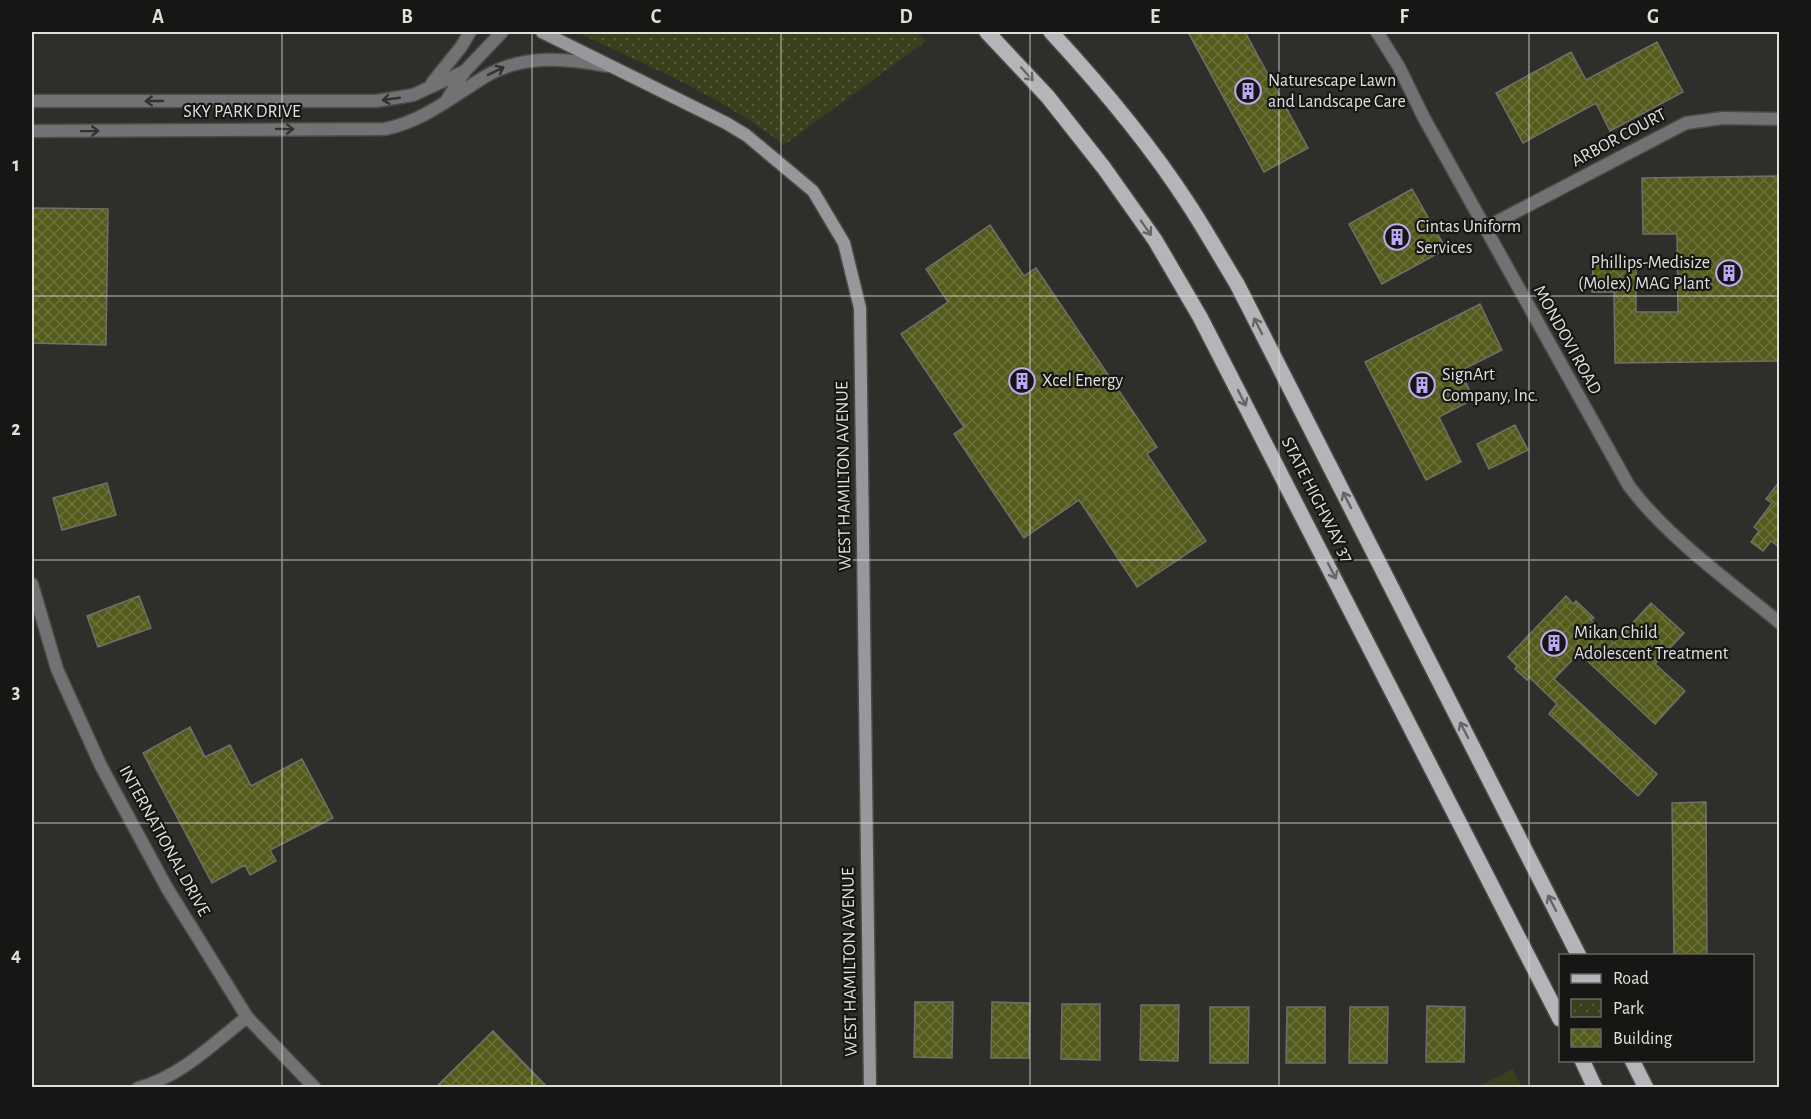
<svg xmlns="http://www.w3.org/2000/svg" width="1811" height="1119" viewBox="0 0 1811 1119" font-family="'Alegreya Sans',sans-serif">
  <style>
    .grass { fill: #3b3f1b }
    .park { fill: url(#park-dots) }
    .building { fill: url(#building-cross-hatch); stroke: #6f706a; stroke-width: 1.5 }
    .lines { fill: none; stroke-linecap: round; stroke-linejoin: round }
    .street-casing { stroke: #4a4b46; stroke-width: 15 }
    .secondary-casing { stroke: #4a4b46; stroke-width: 15 }
    .primary-casing { stroke: #4a4b46; stroke-width: 18 }
    .street { stroke: #727174; stroke-width: 12 }
    .secondary { stroke: #98979b; stroke-width: 12 }
    .primary { stroke: #b5b4b9; stroke-width: 15 }
    .oneway { stroke: #323231 }
    .oneway2 { stroke: #666 }
    .grid { fill: none; stroke: #dfe0dc; stroke-width: 1.5; stroke-opacity: 0.55 }
    .labels { text-anchor: middle; dominant-baseline: central; stroke-width: 4.5; stroke-linejoin: round; paint-order: stroke }
    .poi-label { font-size: 18px; fill: #dfe0dc; stroke: #161714; text-anchor: start }
    .street-label { font-size: 18px; fill: #dfe0dc; stroke: #161714 }
    .neatline { fill: none; stroke: #dfe0dc; stroke-width: 2 }
    .grid-label { font-size: 20px; text-anchor: middle; font-weight: bold; fill: #dfe0dc }
  </style>
  <defs>
    <pattern id="park-dots" width="8" height="8" patternUnits="userSpaceOnUse" patternTransform="scale(1.5)"><rect width="8" height="8" fill="#3b3f1b"/><path d="M2 2h.1M6 6h.1" fill="none" stroke="#575a3c" stroke-width="1.8" stroke-linecap="round"/></pattern>
    <pattern id="building-cross-hatch" width="8" height="8" patternUnits="userSpaceOnUse" patternTransform="scale(1.5)"><rect width="8" height="8" fill="#545a1b"/><path d="M0 0l8 8M0 8l8-8" fill="none" stroke="#6c713c"/></pattern>
  </defs>
  <rect width="100%" height="100%" fill="#2e2f2a"/>
  <path class="grass" d="M1513 1069 1522 1087H1476Z"/>
  <path class="park" d="M577 32H916L926 41 784 145C722 96 647 66 577 32Z"/>
  <path class="building" d="M1188 32H1245L1308 148 1264 172Z
    M1657 42 1683 92 1610 131 1596 103 1523 143 1496 93 1571 52 1586 80Z
    M1779 176V361L1615 363 1614 292H1592L1593 263 1636 262V312H1678L1677 234H1643L1642 178Z
    M1412 189 1446 249 1382 284 1349 224Z
    M32 208 108 209 106 345 32 343Z
    M990 225 1024 276 1036 268 1157 447 1147 454 1206 541 1137 587 1079 500 1024 538 954 434 964 427 901 334 948 302 926 269Z
    M1480 304 1502 350 1460 371 1474 399 1439 417 1461 462 1426 480 1365 362Z
    M1515 425 1528 450 1489 469 1477 444Z
    M1779 482V547L1771 541 1763 551 1751 542 1759 531 1754 527 1772 503 1766 499Z
    M107 483 116 515 62 530 53 498Z
    M139 596 151 628 98 647 87 616Z
    M1566 596 1573 604 1576 601 1594 618 1591 620 1614 643 1651 603 1684 633 1655 664 1685 691 1655 724 1579 653 1554 679 1657 774 1638 796 1549 714 1557 704 1529 677 1527 680 1515 669 1517 666 1508 657Z
    M190 727 205 757 230 745 251 786 302 759 333 818 270 850 276 861 250 875 245 865 212 883 143 753Z
    M1706 802 1707 956H1674L1672 803Z
    M915 1002H953L952 1058 914 1057Z
    M992 1002 1030 1003 1029 1058H991Z
    M1062 1004H1100V1060L1061 1059Z
    M1141 1005H1179L1178 1061 1140 1060Z
    M1427 1006 1465 1007 1464 1062H1426Z
    M1210 1007H1249L1248 1063H1210Z
    M1287 1007H1325V1063H1286Z
    M1350 1007H1388L1387 1063H1349Z
    M493 1031 548 1088H435Z"/>
  <g class="lines">
    <g class="street-casing">
      <path id="street" d="M1377 32 1399 67 1424 118 1629 486C1668 538 1730 582 1780 623
        M432 83 461 47 470 32
        M448 98 465 71 502 32
        M32 101H376L413 95 465 71
        M32 131 385 129C424 121 453 96 486 76 524 54 566 58 607 66
        M1485 228 1686 123 1723 118 1780 119
        M32 584 57 669 101 766 167 888 247 1017 315 1088
        M138 1088C179 1078 215 1042 247 1017"/>
    </g>
    <g class="secondary-casing">
      <path id="secondary" d="M542 32 726 123 746 135 813 191 844 243 860 308 870 1088"/>
    </g>
    <g class="primary-casing">
      <path id="primary" d="M987 32 1048 97 1104 168 1155 240 1200 317 1560 1019
        M1051 32C1101 86 1149 143 1189 205 1206 231 1221 258 1237 284L1579 956
        M1582 1060 1595 1088
        M1632 1060 1646 1088"/>
    </g>
    <use href="#street" class="street"/>
    <use href="#secondary" class="secondary"/>
    <use href="#primary" class="primary"/>
  </g>
  <defs><path id="oneway-shaft" d="M-6 0H5M1.5-3L5.5 0L1.5 3" fill="none" stroke-width="1.6" stroke-linecap="round" stroke-linejoin="round" transform="scale(1.5)"/></defs>
  <g class="oneway">
    <use href="#oneway-shaft" transform="translate(496 71) rotate(-26)"/>
    <use href="#oneway-shaft" transform="translate(391 99) rotate(172)"/>
    <use href="#oneway-shaft" transform="translate(154 101) rotate(-180)"/>
    <use href="#oneway-shaft" transform="translate(285 129) rotate(1)"/>
    <use href="#oneway-shaft" transform="translate(90 131) rotate(-1)"/>
  </g>
  <g class="oneway2">
    <use href="#oneway-shaft" transform="translate(1027 74) rotate(48)"/>
    <use href="#oneway-shaft" transform="translate(1146 228) rotate(55)"/>
    <use href="#oneway-shaft" transform="translate(1258 326) rotate(-117)"/>
    <use href="#oneway-shaft" transform="translate(1242 398) rotate(63)"/>
    <use href="#oneway-shaft" transform="translate(1347 500) rotate(-117)"/>
    <use href="#oneway-shaft" transform="translate(1332 571) rotate(63)"/>
    <use href="#oneway-shaft" transform="translate(1464 730) rotate(-117)"/>
    <use href="#oneway-shaft" transform="translate(1552 903) rotate(-117)"/>
  </g>
  <path class="grid" d="M282 32V1088M532 32V1088M781 32V1088M1030 32V1088M1279 32V1088M1529 32V1088M32 296H1780M32 560H1780M32 823H1780"/>
  <defs>
    <g id="building-ring" transform="scale(1.35)"><circle r="9.5" fill="#161714" stroke="#c0a8f4" stroke-width="1.5"/><path d="M-4-6H4V6H1V3H-1V6H-4ZM-2.5-4.3h1.7v1.8h-1.7ZM.8-4.3h1.7v1.8H.8ZM-2.5-1h1.7V.8h-1.7ZM.8-1h1.7V.8H.8Z" fill="#c0a8f4"/></g>
  </defs>
  <g fill-rule="evenodd">
    <use href="#building-ring" x="1248" y="91"/>
    <use href="#building-ring" x="1397" y="237"/>
    <use href="#building-ring" x="1729" y="273"/>
    <use href="#building-ring" x="1022" y="381"/>
    <use href="#building-ring" x="1422" y="385"/>
    <use href="#building-ring" x="1554" y="643"/>
  </g>
  <g class="labels">
    <g class="poi-label">
      <text x="1268" y="81">Naturescape Lawn<tspan x="1268" dy="21">and Landscape Care</tspan></text>
      <text x="1416" y="227">Cintas Uniform<tspan x="1416" dy="21">Services</tspan></text>
      <text x="1710" y="263" text-anchor="end">Phillips-Medisize<tspan x="1710" dy="21">(Molex) MAG Plant</tspan></text>
      <text x="1442" y="375">SignArt<tspan x="1442" dy="21">Company, Inc.</tspan></text>
      <text x="1042" y="381">Xcel Energy</text>
      <text x="1574" y="633">Mikan Child<tspan x="1574" dy="21">Adolescent Treatment</tspan></text>
    </g>
    <g class="street-label">
      <text x="242" y="112">SKY PARK DRIVE</text>
      <text transform="translate(1619 138) rotate(-28)">ARBOR COURT</text>
      <text transform="translate(1567 340) rotate(61)">MONDOVI ROAD</text>
      <text transform="translate(844 476) rotate(-91)">WEST HAMILTON AVENUE</text>
      <text transform="translate(1317 500) rotate(63)">STATE HIGHWAY 37</text>
      <text transform="translate(164 841) rotate(61)">INTERNATIONAL DRIVE</text>
      <text transform="translate(850 962) rotate(-91)">WEST HAMILTON AVENUE</text>
    </g>
  </g>
  <rect width="1811" height="1119" fill="none" stroke="#161714" stroke-width="66"/>
  <rect x="1559" y="954" width="195" height="108" fill="#161714" stroke="#666764" stroke-width="1.5"/>
  <rect x="1571" y="974" width="30" height="9" fill="#b5b4b9" stroke="#666764" stroke-width="1.5"/>
  <text x="1613" y="984" font-size="18" fill="#dfe0dc">Road</text>
  <rect x="1571" y="999" width="30" height="18" fill="url(#park-dots)" stroke="#666764" stroke-width="1.5"/>
  <text x="1613" y="1014" font-size="18" fill="#dfe0dc">Park</text>
  <rect x="1571" y="1029" width="30" height="18" fill="url(#building-cross-hatch)" stroke="#666764" stroke-width="1.5"/>
  <text x="1613" y="1044" font-size="18" fill="#dfe0dc">Building</text>
  <rect x="33" y="33" width="1745" height="1053" class="neatline"/>
  <g class="grid-label">
    <text x="158" y="23">A</text>
    <text x="407" y="23">B</text>
    <text x="656" y="23">C</text>
    <text x="906" y="23">D</text>
    <text x="1155" y="23">E</text>
    <text x="1404" y="23">F</text>
    <text x="1653" y="23">G</text>
    <text x="16" y="171">1</text>
    <text x="16" y="435">2</text>
    <text x="16" y="698">3</text>
    <text x="16" y="961">4</text>
  </g>
</svg>
